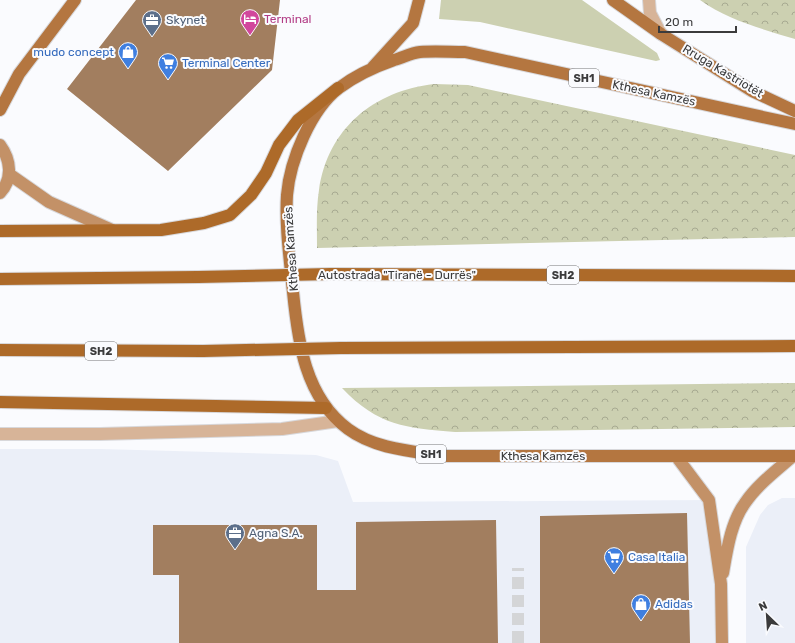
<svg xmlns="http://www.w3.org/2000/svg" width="795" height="643" viewBox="0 0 795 643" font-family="Rubik,sans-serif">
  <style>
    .built { fill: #ebeff8 }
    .grass { fill: #ccd0b1 }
    .forest { fill: url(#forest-crowns) }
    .building { fill: #a27e5f }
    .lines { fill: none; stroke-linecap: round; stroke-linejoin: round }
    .pedestrian-tunnel { stroke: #d4d5d7; stroke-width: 12; stroke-dasharray: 12 6; stroke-linecap: butt }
    .minor-casing { stroke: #d8d8db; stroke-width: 14 }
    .secondary-casing { stroke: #d8d8db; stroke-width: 14 }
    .primary-casing { stroke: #d8d8db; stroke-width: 14 }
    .trunk-casing { stroke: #d8d8db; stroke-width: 14 }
    .minor { stroke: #d7b498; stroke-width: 12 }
    .secondary { stroke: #c39167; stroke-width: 12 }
    .primary { stroke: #b47640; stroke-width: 12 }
    .trunk { stroke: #ad6a29; stroke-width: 12 }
    .trunk-bridge-casing { stroke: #d8d8db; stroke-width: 14; stroke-linecap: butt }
    .trunk-bridge { stroke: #ad6a29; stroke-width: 12 }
    .labels { text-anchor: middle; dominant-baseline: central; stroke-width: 4; stroke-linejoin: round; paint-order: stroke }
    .shield { fill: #fafbfe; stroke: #747576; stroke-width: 1 }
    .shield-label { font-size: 11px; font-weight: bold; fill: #3b3b3c }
    .hotel-label { font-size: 12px; fill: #b23c85; stroke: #fafbfe; text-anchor: start }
    .service-label { font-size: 12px; fill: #4e5e75; stroke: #fafbfe; text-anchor: start }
    .shop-label { font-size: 12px; fill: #366cbe; stroke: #fafbfe; text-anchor: start }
    .street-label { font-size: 12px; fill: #3b3b3c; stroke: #fafbfe }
  </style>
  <defs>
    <pattern id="forest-crowns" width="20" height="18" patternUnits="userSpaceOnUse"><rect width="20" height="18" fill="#ccd0b1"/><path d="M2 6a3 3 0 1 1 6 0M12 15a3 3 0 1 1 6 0" fill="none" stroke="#a7aa91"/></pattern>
  </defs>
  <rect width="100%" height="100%" fill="#fafbfe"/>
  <path class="built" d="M0 449H101L316 455 338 461 353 502 709 500 722 643H0Z
    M782 498H795V643H746V547L760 515 768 505Z"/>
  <path class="grass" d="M441 0H582L657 53 660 60 656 61 480 22 439 19Z"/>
  <path class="forest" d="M700 0H795V39C762 29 728 20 700 0Z
    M434 84 468 85 795 155V237L317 248C317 229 316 209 319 190 328 128 374 91 434 84Z
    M795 383V427L455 432C406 428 378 426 342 388Z"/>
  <path class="building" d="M136 0H280L272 70 168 171 67 89Z
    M687 513 690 643H540V516Z
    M496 520 498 643H179V575H153V525H317V590H356V522Z"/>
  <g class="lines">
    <path class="pedestrian-tunnel" d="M518 643V568"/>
    <g class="minor-casing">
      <path id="minor" d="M649 0 650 13 661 34
        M0 434H100L282 429 338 421"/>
    </g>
    <g class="secondary-casing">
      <path id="secondary" d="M0 145C11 160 13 179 0 193
        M9 174 49 202 112 230
        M676 456 709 500 721 584 722 643
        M723 573C727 550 731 522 745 503 757 485 777 470 793 456"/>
    </g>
    <g class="primary-casing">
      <path id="primary" d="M613 0 661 34 752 91 795 111
        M373 67 413 23 419 0
        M0 110 19 74 75 0
        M795 124 465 52C450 52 435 51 420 52 411 53 402 58 394 60 374 67 356 75 339 88 311 109 290 160 287 195 285 227 290 260 293 292 298 342 305 397 348 429 375 449 411 451 444 456H795"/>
    </g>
    <g class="trunk-casing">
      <path id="trunk" d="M0 231 161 230 204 223 230 215 251 195 266 173 279 145 298 120 338 88
        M331 274 795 276
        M0 279 198 277
        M341 348 795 346
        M0 350 203 351
        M0 402 326 408"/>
    </g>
    <use href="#minor" class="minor"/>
    <use href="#secondary" class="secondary"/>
    <use href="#primary" class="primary"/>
    <use href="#trunk" class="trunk"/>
    <g class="trunk-bridge-casing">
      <path id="trunk-bridge" d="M198 277 331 274
        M203 351 341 348"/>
    </g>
    <use href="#trunk-bridge" class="trunk-bridge"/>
  </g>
  <defs>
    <g id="hotel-pin" transform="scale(1)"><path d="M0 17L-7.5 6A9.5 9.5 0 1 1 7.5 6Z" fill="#d1479c" stroke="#fafbfe"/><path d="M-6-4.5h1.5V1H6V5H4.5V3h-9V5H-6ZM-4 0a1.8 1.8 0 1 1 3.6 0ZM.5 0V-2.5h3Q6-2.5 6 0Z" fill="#fff"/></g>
    <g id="office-pin" transform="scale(1)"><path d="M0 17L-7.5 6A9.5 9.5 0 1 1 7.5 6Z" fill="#5c6f8a" stroke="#fafbfe"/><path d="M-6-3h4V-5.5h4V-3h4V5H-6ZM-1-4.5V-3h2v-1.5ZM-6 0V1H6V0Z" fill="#fff"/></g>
    <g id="shop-pin" transform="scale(1)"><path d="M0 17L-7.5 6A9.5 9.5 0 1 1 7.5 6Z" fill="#3f7fe0" stroke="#fafbfe"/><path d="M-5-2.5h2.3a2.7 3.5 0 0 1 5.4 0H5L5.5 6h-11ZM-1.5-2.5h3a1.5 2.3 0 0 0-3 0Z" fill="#fff"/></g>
    <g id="supermarket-pin" transform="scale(1)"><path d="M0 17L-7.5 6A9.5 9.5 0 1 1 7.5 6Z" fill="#3f7fe0" stroke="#fafbfe"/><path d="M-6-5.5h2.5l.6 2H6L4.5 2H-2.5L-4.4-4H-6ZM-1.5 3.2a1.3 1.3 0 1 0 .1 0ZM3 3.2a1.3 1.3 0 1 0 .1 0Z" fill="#fff"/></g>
  </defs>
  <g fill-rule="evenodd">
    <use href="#hotel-pin" x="250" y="19"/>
    <use href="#office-pin" x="152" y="20"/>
    <use href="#shop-pin" x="128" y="52"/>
    <use href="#supermarket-pin" x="168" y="63"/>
    <use href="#office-pin" x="235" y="533"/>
    <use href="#supermarket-pin" x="614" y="557"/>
    <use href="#shop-pin" x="641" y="604"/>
  </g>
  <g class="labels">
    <g class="shield">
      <rect x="569" y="69" width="30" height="18" rx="3"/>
      <rect x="547" y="266" width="32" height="18" rx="3"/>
      <rect x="85" y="342" width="32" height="18" rx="3"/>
      <rect x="416" y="445" width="30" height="18" rx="3"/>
    </g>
    <g class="shield-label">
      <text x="584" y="78">SH1</text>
      <text x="563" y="275">SH2</text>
      <text x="101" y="351">SH2</text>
      <text x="431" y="454">SH1</text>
    </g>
    <g class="hotel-label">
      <text x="264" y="19">Terminal</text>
    </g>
    <g class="service-label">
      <text x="166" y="20">Skynet</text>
      <text x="249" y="533">Agna S.A.</text>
    </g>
    <g class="shop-label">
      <text x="114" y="52" text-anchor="end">mudo concept</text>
      <text x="182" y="63">Terminal Center</text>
      <text x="628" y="557">Casa Italia</text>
      <text x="655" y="604">Adidas</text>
    </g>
    <g class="street-label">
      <text transform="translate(723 71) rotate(31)">Rruga Kastriotët</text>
      <text transform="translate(654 93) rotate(12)">Kthesa Kamzës</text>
      <text transform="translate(291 249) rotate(-94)">Kthesa Kamzës</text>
      <text x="397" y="275">Autostrada "Tiranë - Durrës"</text>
      <text x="543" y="456">Kthesa Kamzës</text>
    </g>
  </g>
  <g transform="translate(767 615) rotate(335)" stroke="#fafbfe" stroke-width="3" paint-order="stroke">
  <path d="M0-3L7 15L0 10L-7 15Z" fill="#3b3b3c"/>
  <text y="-6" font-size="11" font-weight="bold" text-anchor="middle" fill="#3b3b3c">N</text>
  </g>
  <path d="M659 26v6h77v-6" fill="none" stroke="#3b3b3c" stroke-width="2"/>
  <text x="665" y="26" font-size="12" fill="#3b3b3c" stroke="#fafbfe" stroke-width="3" paint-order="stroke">20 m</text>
</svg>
